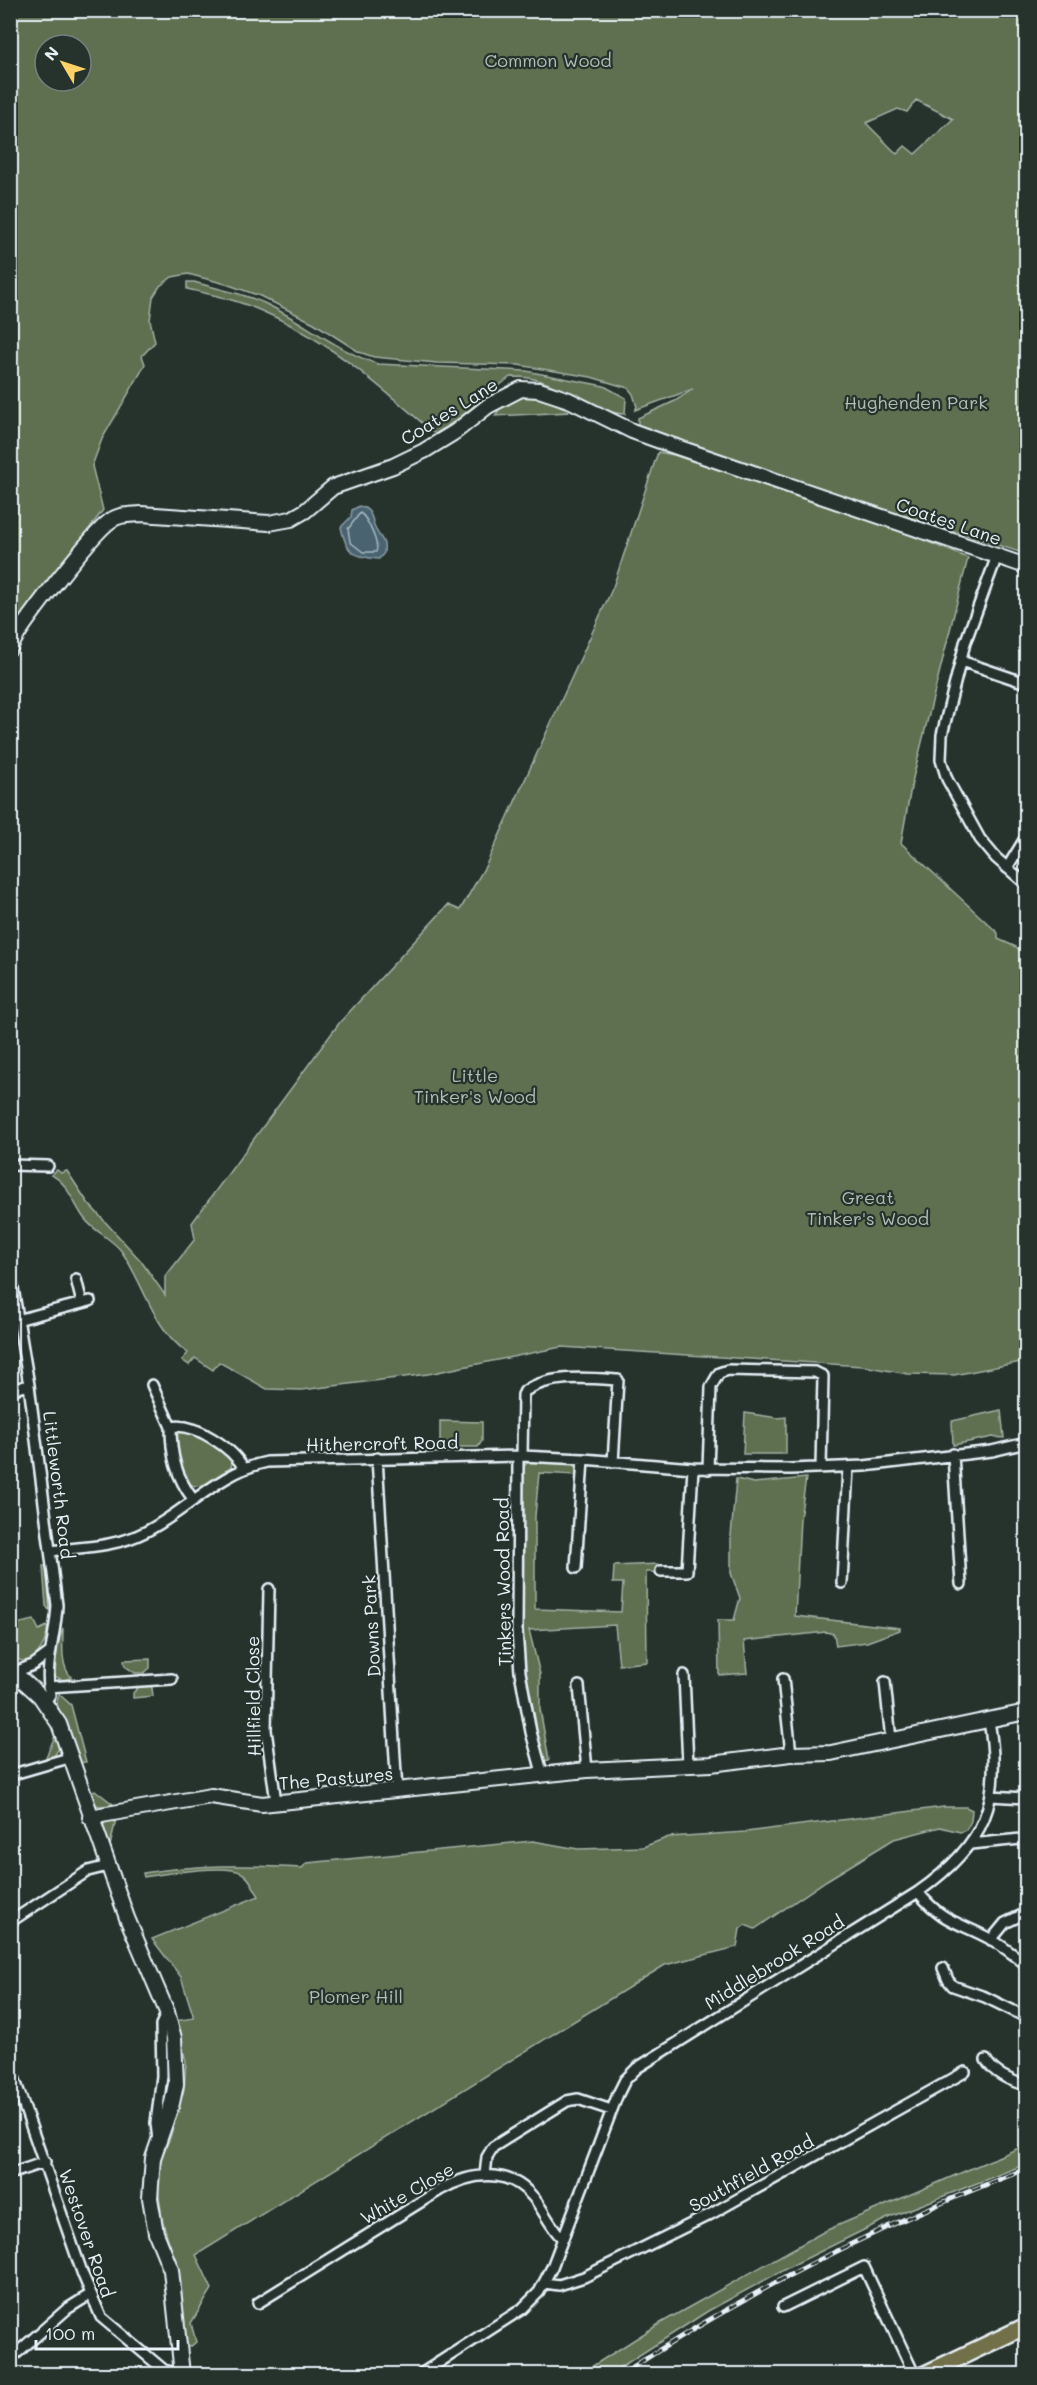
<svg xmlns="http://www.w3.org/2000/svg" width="1037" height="2385" viewBox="0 0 1037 2385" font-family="Mali,sans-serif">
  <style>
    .green { fill: #5e6f51; stroke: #a3b0a4; stroke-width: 1.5; fill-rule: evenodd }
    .water { fill: #4a646f; stroke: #899ca6; stroke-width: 1.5 }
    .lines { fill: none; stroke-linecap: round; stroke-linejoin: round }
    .shore { stroke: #a9b9c1; stroke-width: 1.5 }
    .street-casing { stroke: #e8f1f8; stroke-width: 14 }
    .secondary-casing { stroke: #e8f1f8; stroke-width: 18 }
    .primary-casing { stroke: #e8f1f8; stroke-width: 20 }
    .street { stroke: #26332d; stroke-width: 9 }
    .secondary { stroke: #26332d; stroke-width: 14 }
    .primary { stroke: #71704a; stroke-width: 15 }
    .rail-casing { stroke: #e8f1f8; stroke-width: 5 }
    .rail { stroke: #26332d; stroke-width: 3; stroke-dasharray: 9; stroke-linecap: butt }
    .labels { text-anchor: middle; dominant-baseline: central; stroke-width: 4.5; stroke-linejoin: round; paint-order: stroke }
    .park-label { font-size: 18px; fill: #b1bdb5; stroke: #26332d }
    .street-label { font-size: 18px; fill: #e8f1f8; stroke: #26332d }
  </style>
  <rect width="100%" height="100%" fill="#26332d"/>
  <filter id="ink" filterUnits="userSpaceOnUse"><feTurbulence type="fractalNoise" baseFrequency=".0167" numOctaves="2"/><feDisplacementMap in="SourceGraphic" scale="12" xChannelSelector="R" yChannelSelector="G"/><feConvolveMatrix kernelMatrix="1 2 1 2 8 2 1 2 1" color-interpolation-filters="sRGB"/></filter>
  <g filter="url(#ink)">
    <path class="green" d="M11 11H1026V554L790 479 638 426V418L675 401 693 389 635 410 637 407 633 394 628 388 591 377 518 365 437 363 374 357 359 352 314 323 260 296 226 284 188 274 172 277 160 286 153 297 150 320 155 342 142 356 145 364 141 372 102 439 92 466 103 510 11 634ZM45 45H81V81H45ZM916 100 953 119 915 154 905 146 897 154 866 123 898 109 907 112Z
      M187 282H194C217 289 243 293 264 303 301 320 341 353 378 364L526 371 604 386 626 398 625 414C586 412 564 384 529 378 523 377 516 377 510 377L458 419 435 434C383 389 330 341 266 313 241 301 214 295 187 289Z
      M522 396 550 399 569 412 495 416 503 403Z
      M658 452 674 455 891 527 968 558 912 782 901 843 998 933V939L1016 947 1026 955V1361L954 1375 908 1374 863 1366 561 1347 428 1374 302 1390 267 1389 219 1362 213 1370 195 1358 189 1365 182 1360 188 1353C153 1329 145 1286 122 1252 112 1238 94 1232 84 1218 74 1205 67 1181 51 1175L57 1170 61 1173 67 1171 88 1203 141 1261 165 1295V1277L195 1239 192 1223 340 1022 448 905 460 910 486 865 613 587Z
      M1001 1410 1004 1438 993 1437 953 1445 952 1421Z
      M745 1413 778 1418 786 1417V1454H743Z
      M440 1421 482 1422V1441L478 1447H440Z
      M185 1429 210 1442 234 1459 230 1469C219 1473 207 1487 195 1486 180 1484 171 1442 179 1431Z
      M532 1460 573 1463 577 1468 578 1475 539 1473 535 1516V1609L621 1612 623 1583H613L614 1566 658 1564V1572H646L647 1662 619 1665 615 1625 529 1630 540 1674V1709L549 1760 544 1761 524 1680 520 1630 522 1469 526 1464Z
      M806 1478 800 1519 795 1616 900 1628V1630L867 1642 836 1646 834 1634 826 1632 744 1641 747 1673 719 1675 718 1620H734L740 1598 731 1573V1536L736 1479 754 1483Z
      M43 1566H46L50 1611 46 1606Z
      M34 1620 39 1630 47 1626C49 1637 38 1661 24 1661 19 1661 14 1657 11 1654V1625Z
      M63 1628C63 1644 60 1665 71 1677 65 1681 60 1680 55 1676L57 1647Z
      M150 1659V1668L144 1673H135L125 1666 124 1660Z
      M142 1683H148L152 1688 153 1696 133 1698V1693Z
      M59 1694 71 1705 86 1762 79 1763 58 1707 57 1701Z
      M56 1734 60 1747 54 1756 48 1759 46 1757Z
      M95 1790 114 1805 99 1806 92 1803 88 1793Z
      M944 1807H966L972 1810 971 1821 966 1830 960 1832 940 1827 894 1839 827 1880 755 1929 745 1925 740 1929 737 1947 665 1965 196 2255 212 2289 191 2323 196 2342 190 2347 185 2344 178 2272 162 2219 158 2188V2165L170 2138 184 2089 186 2061 175 2021 194 2018 181 1977 152 1939 259 1896C253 1888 251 1878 242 1873 227 1863 164 1874 144 1877L143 1873C199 1864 246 1865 302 1868L307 1863 533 1841 578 1849 643 1847 669 1837 746 1832Z
      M117 1814 110 1846 107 1848C103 1833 98 1819 117 1814Z
      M164 2031C173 2057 171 2083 164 2109L161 2107Z
      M1026 2145V2164L890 2217 791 2266 708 2311 610 2374H580L659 2324 825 2231Z"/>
    <path class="water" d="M359 506C373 509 371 519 376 530 381 540 386 540 384 553L379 559C353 557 346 553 341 527L351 517 352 510Z"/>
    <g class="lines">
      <path class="shore" d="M360 513C367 517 380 545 376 552H363L350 542 348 529Z"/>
      <g class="street-casing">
        <path id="street" d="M997 556 965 643 942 735 941 760 947 779 980 839 996 858 1026 884
          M961 661 1026 683
          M1007 868 1026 837
          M10 1165 48 1166
          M10 1270 29 1385 57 1605C56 1636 44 1664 50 1695L45 1702
          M76 1279 82 1303
          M17 1320 90 1301
          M152 1385 171 1427
          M10 1390 29 1385
          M953 1454 961 1584
          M522 1456 523 1395 525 1391C550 1374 590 1378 618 1380L613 1462
          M518 1457 517 1631 520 1672 531 1732 543 1776
          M377 1458 397 1791
          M708 1469 711 1387 719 1373 728 1370 815 1372 823 1376 821 1468
          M193 1499C176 1477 171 1455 171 1427 195 1422 234 1449 244 1469
          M51 1551C83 1547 116 1547 145 1532 188 1511 218 1472 267 1462L522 1456 583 1459 693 1468 791 1469 864 1466 992 1451 1026 1443
          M576 1568 583 1459
          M661 1571H687L693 1468
          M842 1583 848 1467
          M269 1589 266 1730 276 1802
          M15 1672 33 1665 49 1653
          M684 1675 688 1765
          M783 1679 791 1754
          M885 1682 891 1740
          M579 1686 587 1770
          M48 1687 172 1679
          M10 1775 72 1757
          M991 1796 1026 1798
          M971 1844 1021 1839
          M918 1892C944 1924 960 1922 992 1940 1004 1947 1015 1956 1026 1964
          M10 1922 88 1871 108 1866
          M991 1940 1005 1923 1026 1913
          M943 1968 948 1980 953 1986 985 1997 1026 2017
          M986 2060C993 2073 1012 2082 1026 2085
          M10 2066 83 2275 101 2317 164 2370 180 2374
          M158 2140 156 2123 162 2076 161 2025 167 2012
          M10 2174 45 2162
          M485 2175 487 2157 493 2147 567 2101 578 2099 611 2110
          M545 2283 559 2285 584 2277 711 2214 965 2072
          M258 2303 440 2190C470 2173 507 2166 533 2197 544 2210 550 2227 563 2239
          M783 2307 864 2267 914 2374
          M10 2359 67 2309 91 2294
          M421 2374 522 2309 539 2292 552 2267 618 2094 625 2080 637 2068 918 1892C985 1845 1003 1801 989 1721"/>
      </g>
      <g class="secondary-casing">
        <path id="secondary" d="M10 648C18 628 92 534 110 521 119 514 130 515 141 514L269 523 291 519 305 511 333 487 393 466 424 451 455 432 488 406 521 389 539 390 569 400 632 431 668 444 1026 566
          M10 1669 40 1696 59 1724 127 1918 167 2012 174 2038 176 2084 172 2103 153 2158 150 2198 156 2233 171 2270 182 2374
          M90 1817 211 1796 262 1804 587 1770 711 1764 791 1754 831 1753 1026 1712"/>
      </g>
      <g class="primary-casing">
        <path id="primary" d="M925 2374 1026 2326"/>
      </g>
      <use href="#street" class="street"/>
      <use href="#secondary" class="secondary"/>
      <use href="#primary" class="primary"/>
      <g class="rail-casing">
        <path id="rail" d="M622 2374C750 2290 883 2223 1026 2169"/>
      </g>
      <use href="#rail" class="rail"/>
    </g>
  </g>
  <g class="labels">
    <g class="park-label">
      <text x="548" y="60">Common Wood</text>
      <text x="916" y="402">Hughenden Park</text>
      <text x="475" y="1075">Little<tspan x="475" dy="21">Tinker's Wood</tspan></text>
      <text x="868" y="1197">Great<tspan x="868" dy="21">Tinker's Wood</tspan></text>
      <text x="356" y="1996">Plomer Hill</text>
    </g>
    <g class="street-label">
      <text transform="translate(449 411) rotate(-32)">Coates Lane</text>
      <text transform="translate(949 521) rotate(19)">Coates Lane</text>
      <text transform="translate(382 1443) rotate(-1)">Hithercroft Road</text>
      <text transform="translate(59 1485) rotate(83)">Littleworth Road</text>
      <text transform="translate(503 1582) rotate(-91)">Tinkers Wood Road</text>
      <text transform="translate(371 1626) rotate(-93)">Downs Park</text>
      <text transform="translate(253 1696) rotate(-91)">Hillfield Close</text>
      <text transform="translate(336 1778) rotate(-5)">The Pastures</text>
      <text transform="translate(774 1962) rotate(-32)">Middlebrook Road</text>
      <text transform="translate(751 2173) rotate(-29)">Southfield Road</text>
      <text transform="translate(407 2193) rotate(-30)">White Close</text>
      <text transform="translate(87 2233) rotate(71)">Westover Road</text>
    </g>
  </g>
  <rect width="1037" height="2385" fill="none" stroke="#26332d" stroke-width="36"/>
  <rect x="18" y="18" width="1001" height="2349" fill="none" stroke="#e8f1f8" stroke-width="2" filter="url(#ink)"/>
  <g transform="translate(63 63) rotate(309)"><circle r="28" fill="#26332d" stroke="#747f7e" stroke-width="1.5"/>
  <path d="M0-4.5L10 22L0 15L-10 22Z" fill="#ffd166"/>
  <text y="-9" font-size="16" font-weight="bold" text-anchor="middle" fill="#e8f1f8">N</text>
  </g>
  <path d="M36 2340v9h142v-9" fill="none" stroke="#e8f1f8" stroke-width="3"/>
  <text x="45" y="2340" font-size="18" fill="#e8f1f8" stroke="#26332d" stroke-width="4.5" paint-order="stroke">100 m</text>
</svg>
